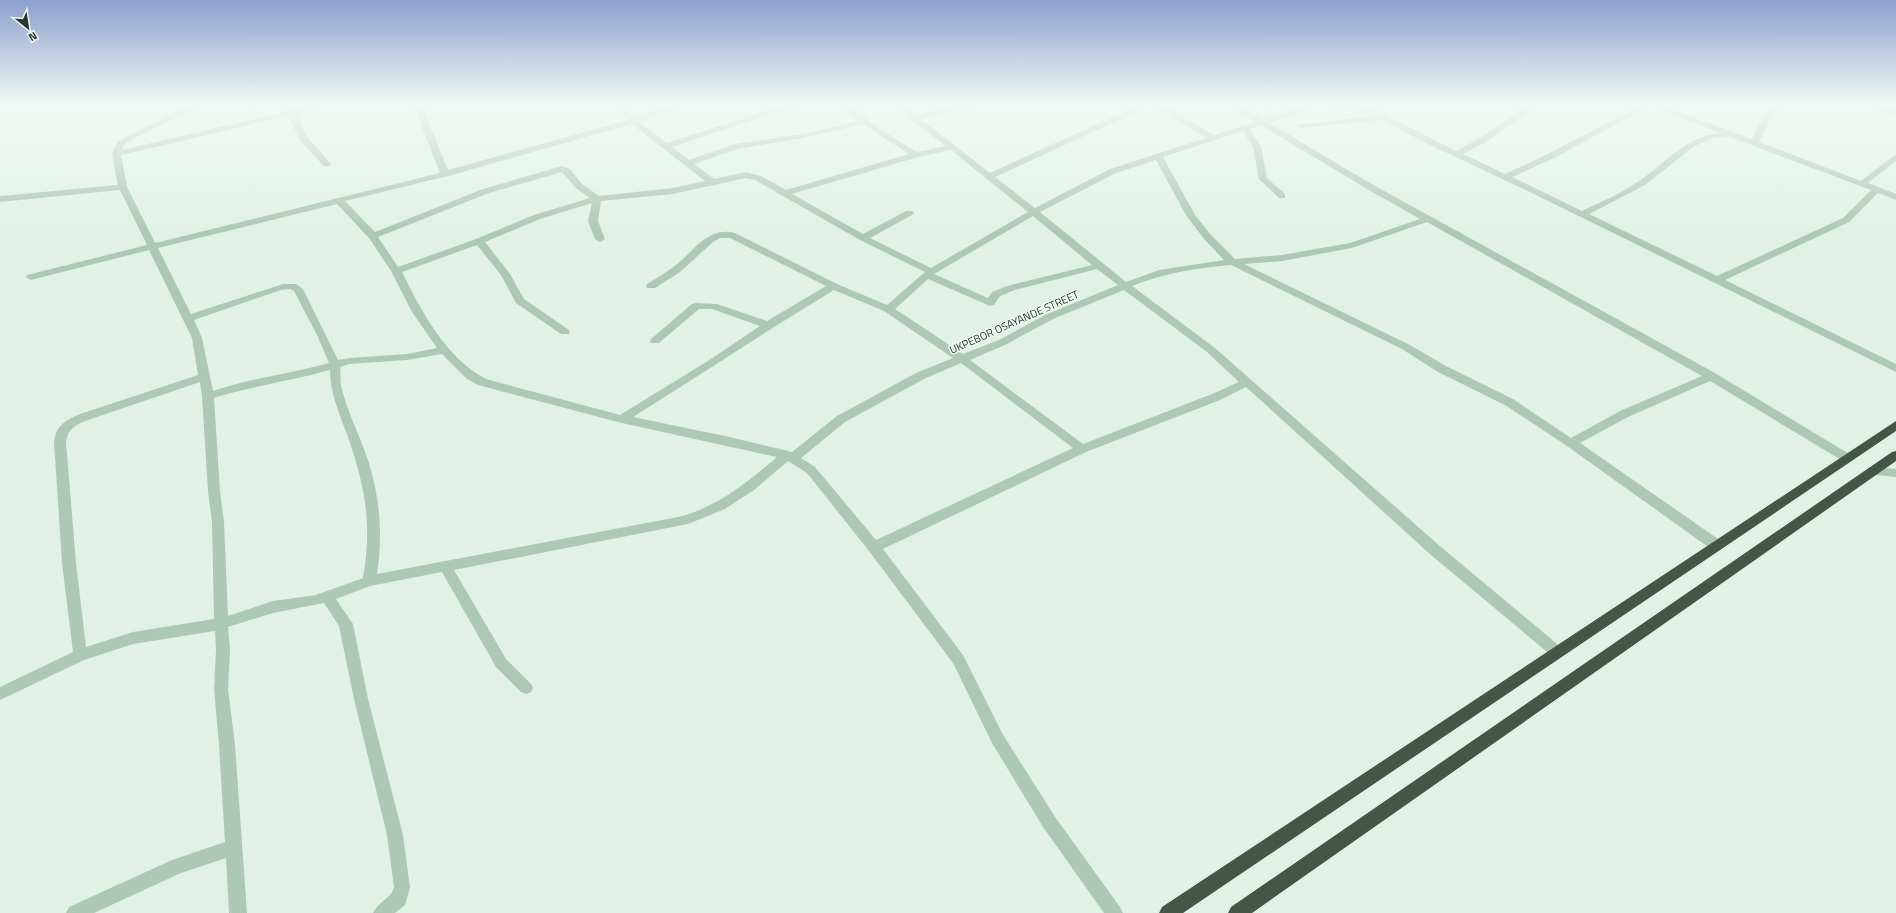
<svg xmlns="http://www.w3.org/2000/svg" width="1896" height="913" viewBox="0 0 1896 913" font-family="'Titillium Web',sans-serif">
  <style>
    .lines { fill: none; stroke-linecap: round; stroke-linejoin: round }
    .minor { fill: #aec8b6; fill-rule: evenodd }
    .highway { fill: #445747; fill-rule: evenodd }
    .labels { text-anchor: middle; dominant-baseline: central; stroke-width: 3; stroke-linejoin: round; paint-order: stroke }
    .street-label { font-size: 11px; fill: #2b372d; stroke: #edf9f2 }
  </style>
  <rect width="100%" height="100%" fill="#e1f1e7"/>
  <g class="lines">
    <path class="minor" d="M192 104H202L133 139 125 144 122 150 318 104H332L296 114 308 138 331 164 330 166H324L301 141 288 116 121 155 127 187 155 243 440 173 413 104H421L448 170 628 120 613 104H621L634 118 673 104H685L639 122 667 143 788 104H801L672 147 689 160 735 144 803 134 858 121 839 104H848L878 128 917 152 946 146 890 104H899L916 115 964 104H978L921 119 990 173 1141 104H1161L1214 135 1255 122 1225 104H1235L1263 119 1309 104H1321L1269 123 1368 182 1715 373 1851 455 1853 458 1851 461H1843L1710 381 1628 417 1580 443 1721 541 1723 545 1721 549 1716 550 1711 549 1567 446 1505 405 1438 372 1402 349 1231 265C1197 268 1164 273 1132 286L1215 348 1441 547 1562 648 1564 652 1562 656 1557 658 1552 656 1431 555 1246 387 1220 400 1086 452 883 549 963 655 1002 733 1055 817 1120 907 1123 913H1104L1043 827 992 743 953 663 869 551 807 473 788 461 754 490 725 509 688 524 454 570 506 659 531 684 533 688 531 692 526 694 521 692 496 667 442 572 370 586 336 599 353 624 368 699 403 835 410 888 405 905 395 913H373C378 902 390 899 394 888L387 835 354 699 339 626 324 603 273 613 228 627 230 650 228 689 235 745 247 913H229L226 858 181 873 94 913H66L69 907 172 860 225 842 219 745 214 689 216 650 215 631 133 644 84 660 0 700V687L73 652 62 563 54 442C56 426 65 420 80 414L198 375 192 338 149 250 31 280 26 277 27 275 147 245 120 190 0 202V196L118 185 112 154 118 141ZM1152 105 1206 138 1110 169 1035 208 995 177ZM632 124 705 181 673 188 599 196 582 184 570 169 562 166 483 189 375 232 345 201 448 176ZM863 124 909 154 786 190 761 176 746 172 714 179 694 164 737 149 803 138ZM1261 125 1362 186 1420 219 1350 243 1282 255 1235 259 1210 234 1195 215 1163 157 1243 131 1253 147 1259 179 1279 198H1285V194L1267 178 1261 147 1250 129ZM951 150 1028 212 931 268 870 238 912 215 914 213 912 211H906L863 234 792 194 918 157ZM1156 160 1186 215 1204 239 1224 260 1159 270 1126 282 1040 212 1116 173ZM562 172 576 188 590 198 534 215 476 239 398 267 378 237 489 193ZM746 178 755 180 860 240 925 272 887 305 837 284 735 233C708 226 694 251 676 265 667 272 657 278 647 284L646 286 647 288H655L680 272 713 242 720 238H730L826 286 767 321 717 304 696 303 692 304 651 339 650 341 651 343H659L699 309H712L760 326 711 359 620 415 486 379C445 357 422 312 402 272L477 245 501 275 516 303 561 334H569L570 332 569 330 524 299 510 274 485 242 540 219 592 203 588 221 595 239 600 242 605 239 598 221 601 201 673 194ZM337 204 369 238 391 271 412 312 437 348 407 354 349 358 338 360 303 289 296 284H283L191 314 158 248ZM1033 216 1092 265 1007 286 992 292 988 298 934 274ZM1427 222 1702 376 1620 411 1571 438 1513 399 1446 366 1410 345 1244 264 1282 261 1352 248ZM1097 269 1118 285 1045 315 999 340 963 354 895 309 928 279 990 306 994 305 1000 296 1015 290ZM290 289 294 291 317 335 329 363C290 374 251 378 213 391L202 338 194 320 281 290ZM834 290 884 311 953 358 916 373 837 416 792 452 725 436 633 417C700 375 766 331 834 290ZM1124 290 1207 352 1239 382 1212 394 1083 444 970 360 1007 344 1053 319ZM442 354 467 379 478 385 622 423 777 457C747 483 721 504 683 516L377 574C383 535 380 498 368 460 360 436 346 409 341 385 340 379 341 373 340 367L349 364 407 360ZM961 363 1073 448 876 540 815 467 801 458 845 422 924 379ZM330 370C330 395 341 417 349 440 366 490 372 526 363 578L316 595 273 601 228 616 224 522 220 491 214 398C252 386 291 381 330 370ZM200 382 202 396 208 491 212 522 214 619 133 632 86 647 76 563 66 442C68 428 76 425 88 420Z
      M1353 104H1364L1456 151 1480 138 1529 104H1539L1486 142 1463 154 1505 174 1548 154 1643 104H1658L1752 139 1763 117 1775 104H1784L1771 118 1759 142 1861 181 1896 154V161L1868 183 1896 194V200L1878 193 1849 222 1725 280 1896 364V372L1532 193 1428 144 1382 120 1301 128 1297 126 1301 124 1375 116 1368 112 1336 109 1332 107 1336 105 1356 107ZM1650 106 1720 133C1686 136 1666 163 1639 181 1622 193 1601 202 1582 211L1512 177 1554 158ZM1728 136 1871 190 1843 218 1717 276 1589 214 1645 185 1693 147 1713 138Z
      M1864 104H1876L1896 111V116Z
      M1872 467 1896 469V477L1868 474 1866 471 1868 468Z"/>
    <path class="highway" d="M1896 421V431L1183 913H1159L1162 907Z
      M1896 451V461L1252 913H1228L1231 907 1892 452Z"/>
  </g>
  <linearGradient id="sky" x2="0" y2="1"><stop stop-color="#8da0cf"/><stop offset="0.45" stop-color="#f2f9f4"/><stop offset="1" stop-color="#f2f9f4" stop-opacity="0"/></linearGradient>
  <rect width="1896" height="232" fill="url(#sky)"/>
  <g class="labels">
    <g class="street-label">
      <text transform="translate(1014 322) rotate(-24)">UKPEBOR OSAYANDE STREET</text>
    </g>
  </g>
  <g transform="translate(28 28) rotate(150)" stroke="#edf9f2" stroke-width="3" paint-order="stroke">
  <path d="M0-3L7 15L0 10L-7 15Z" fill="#2b372d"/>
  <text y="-6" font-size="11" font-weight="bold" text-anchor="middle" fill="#2b372d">N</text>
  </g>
</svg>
